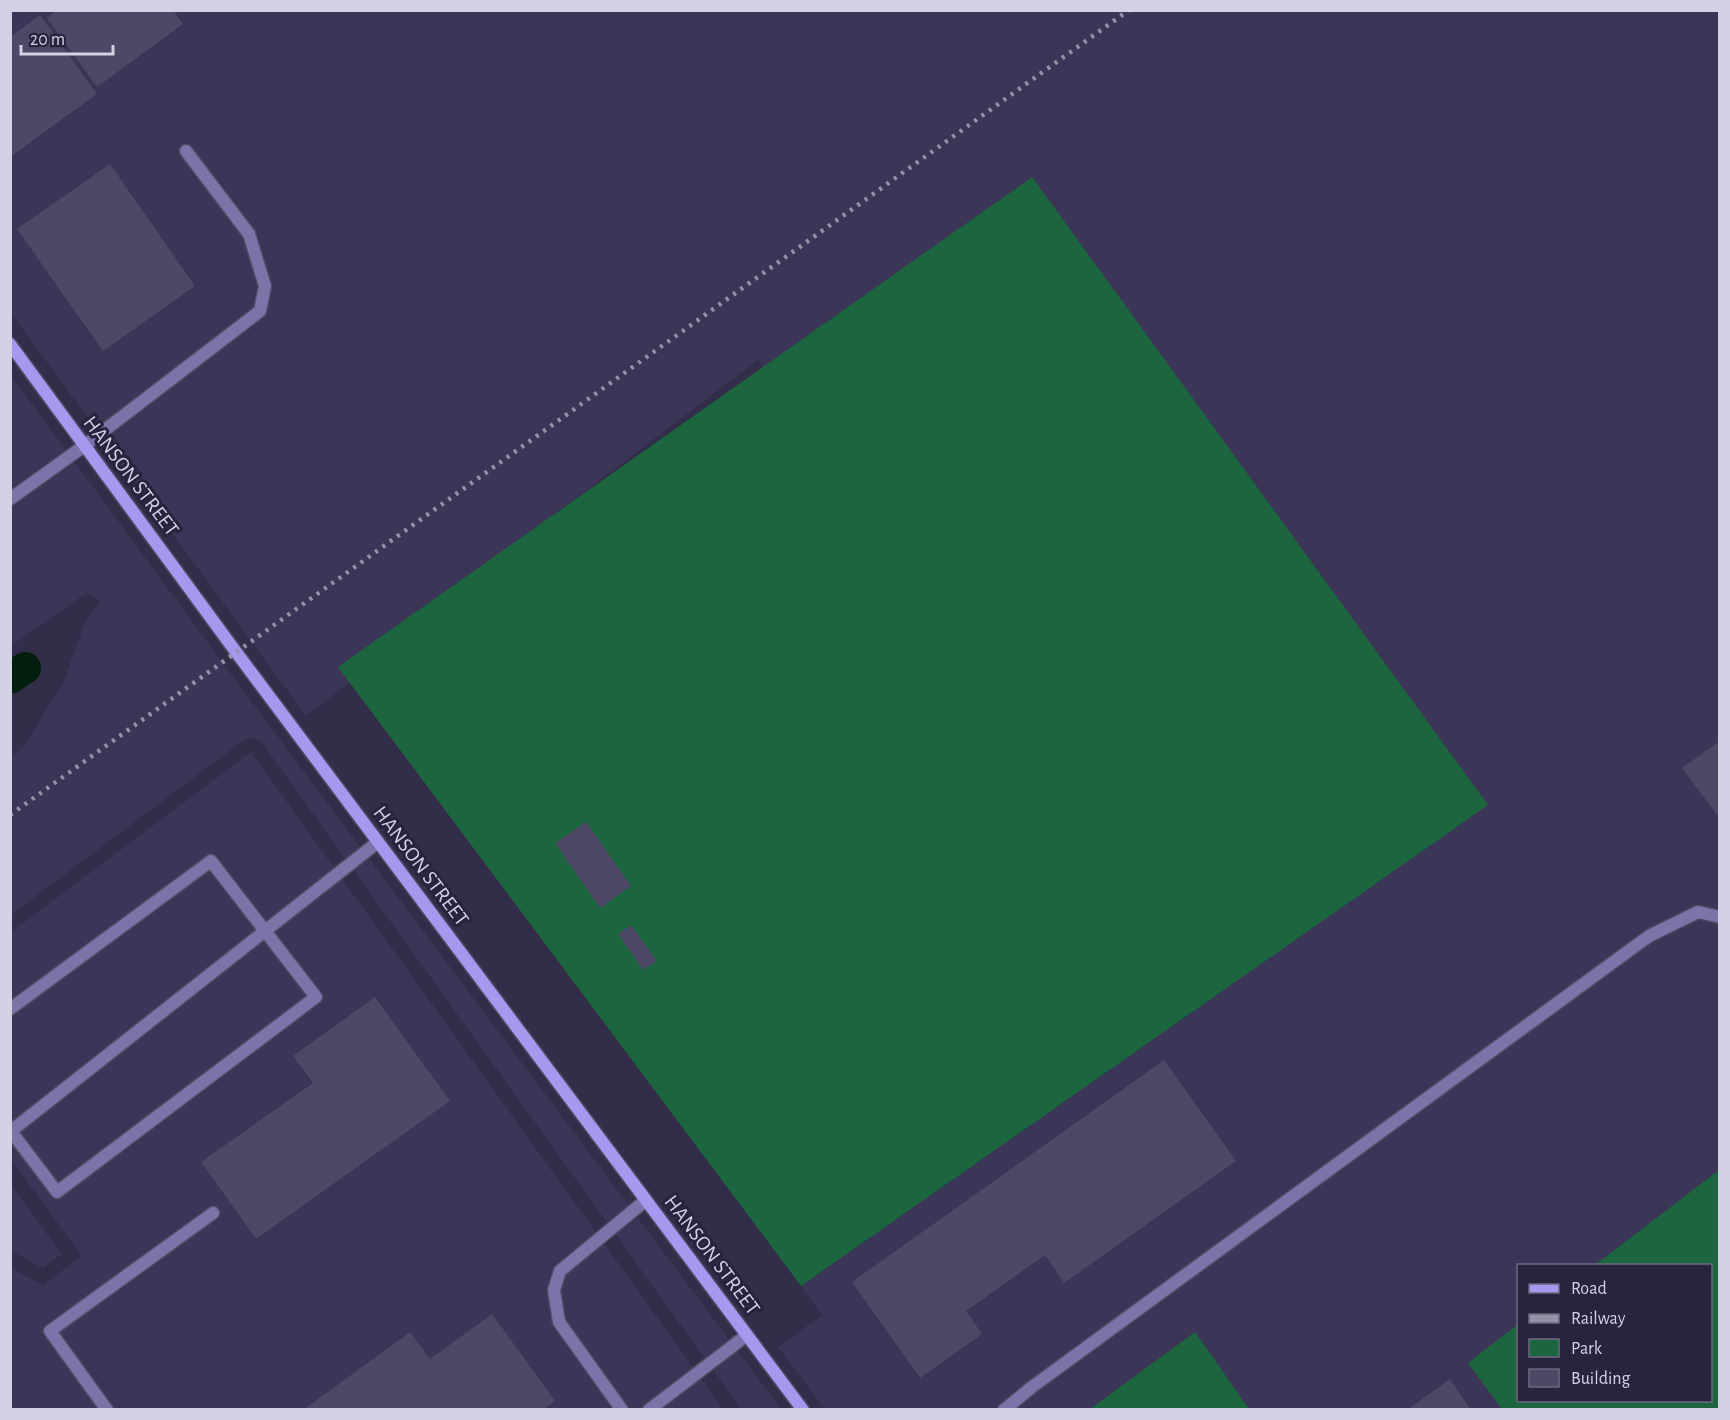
<svg xmlns="http://www.w3.org/2000/svg" width="1730" height="1420" viewBox="0 0 1730 1420" font-family="'Alegreya Sans',sans-serif">
  <style>
    .built { fill: #3b3557; fill-rule: evenodd }
    .green { fill: #1d653e }
    .lines { fill: none; stroke-linecap: round; stroke-linejoin: round }
    .canal { stroke: #021f0e; stroke-width: 32 }
    .building { fill: #4d4866 }
    .lane-casing { stroke: #4f4b65; stroke-width: 15 }
    .street-casing { stroke: #4f4b65; stroke-width: 15 }
    .secondary-casing { stroke: #4f4b65; stroke-width: 15 }
    .lane { stroke: #7d73a9; stroke-width: 12 }
    .street { stroke: #7d73a9; stroke-width: 12 }
    .secondary { stroke: #a797ee; stroke-width: 12 }
    .rail { stroke: #9592a8; stroke-width: 4.5; stroke-dasharray: 3 6; stroke-linecap: butt }
    .labels { text-anchor: middle; dominant-baseline: central; stroke-width: 6; stroke-linejoin: round; paint-order: stroke }
    .street-label { font-size: 21px; fill: #d3d1e3; stroke: #28233e }
  </style>
  <rect width="100%" height="100%" fill="#322d49"/>
  <path class="built" d="M10 11H1719V1409H825L778 1347 822 1315 801 1286 1211 999 951 651 758 360 428 611 430 621 306 716 11 313ZM1518 1266H1710V1400H1518Z
    M10 374 222 662 781 1409H741L260 740 252 738 243 741 11 915V757L24 746 63 683 85 623 100 602 88 592 11 646Z
    M251 752 723 1409H11L10 1268 43 1285 82 1256 11 1160V932Z
    M11 1185 62 1254 43 1268 11 1251Z"/>
  <path class="green" d="M1032 177 1488 805 801 1286 338 667Z
    M1719 1170V1409H1502L1468 1363 1518 1324V1400H1710V1266L1595 1265Z
    M1195 1332 1249 1409H1090Z"/>
  <g class="lines">
    <path class="canal" d="M10 678 25 668"/>
  </g>
  <path class="building" d="M57 10H173L183 24 97 87 47 18Z
    M40 15 97 94 10 157V37Z
    M110 164 195 286 103 351 17 229Z
    M1720 741V819L1682 768Z
    M586 822 631 886 600 908 555 843Z
    M631 925 657 961 643 970 618 934Z
    M375 997 450 1101 256 1239 201 1162 313 1083 293 1056Z
    M1164 1060 1236 1161 1064 1283 1045 1255 966 1311 982 1334 920 1378 852 1282Z
    M492 1314 555 1401 543 1410H303L410 1332 430 1359Z
    M1450 1379 1471 1410H1407Z"/>
  <g class="lines">
    <g class="lane-casing">
      <path id="lane" d="M84 446 260 311 265 286 249 234 186 151
        M10 1009 211 861 316 997 57 1192 10 1130
        M11 1131 378 842
        M107 1410 50 1331 213 1213
        M622 1410 559 1322 554 1290 560 1271 646 1200
        M649 1410 747 1335
        M1004 1410 1032 1387 1649 936 1698 912 1720 917"/>
    </g>
    <g class="street-casing">
      <path id="street" d="M10 499 84 446"/>
    </g>
    <g class="secondary-casing">
      <path id="secondary" d="M10 344 236 652 803 1410"/>
    </g>
    <use href="#lane" class="lane"/>
    <use href="#street" class="street"/>
    <use href="#secondary" class="secondary"/>
    <path class="rail" d="M10 815 1129 10"/>
  </g>
  <g class="labels">
    <g class="street-label">
      <text transform="translate(131 476) rotate(53)">HANSON STREET</text>
      <text transform="translate(421 866) rotate(53)">HANSON STREET</text>
      <text transform="translate(712 1255) rotate(53)">HANSON STREET</text>
    </g>
  </g>
  <rect width="1730" height="1420" fill="none" stroke="#d3d1e3" stroke-width="24"/>
  <rect x="1517" y="1264" width="195" height="138" fill="#28233e" stroke="#6c6980" stroke-width="1.5"/>
  <rect x="1529" y="1284" width="30" height="9" fill="#a797ee" stroke="#6c6980" stroke-width="1.5"/>
  <text x="1571" y="1294" font-size="18" fill="#d3d1e3">Road</text>
  <rect x="1529" y="1314" width="30" height="9" fill="#9592a8" stroke="#6c6980" stroke-width="1.5"/>
  <text x="1571" y="1324" font-size="18" fill="#d3d1e3">Railway</text>
  <rect x="1529" y="1339" width="30" height="18" fill="#1d653e" stroke="#6c6980" stroke-width="1.5"/>
  <text x="1571" y="1354" font-size="18" fill="#d3d1e3">Park</text>
  <rect x="1529" y="1369" width="30" height="18" fill="#4d4866" stroke="#6c6980" stroke-width="1.5"/>
  <text x="1571" y="1384" font-size="18" fill="#d3d1e3">Building</text>
  <path d="M21 45v9h92v-9" fill="none" stroke="#d3d1e3" stroke-width="3"/>
  <text x="30" y="45" font-size="18" fill="#d3d1e3" stroke="#28233e" stroke-width="4.5" paint-order="stroke">20 m</text>
</svg>
